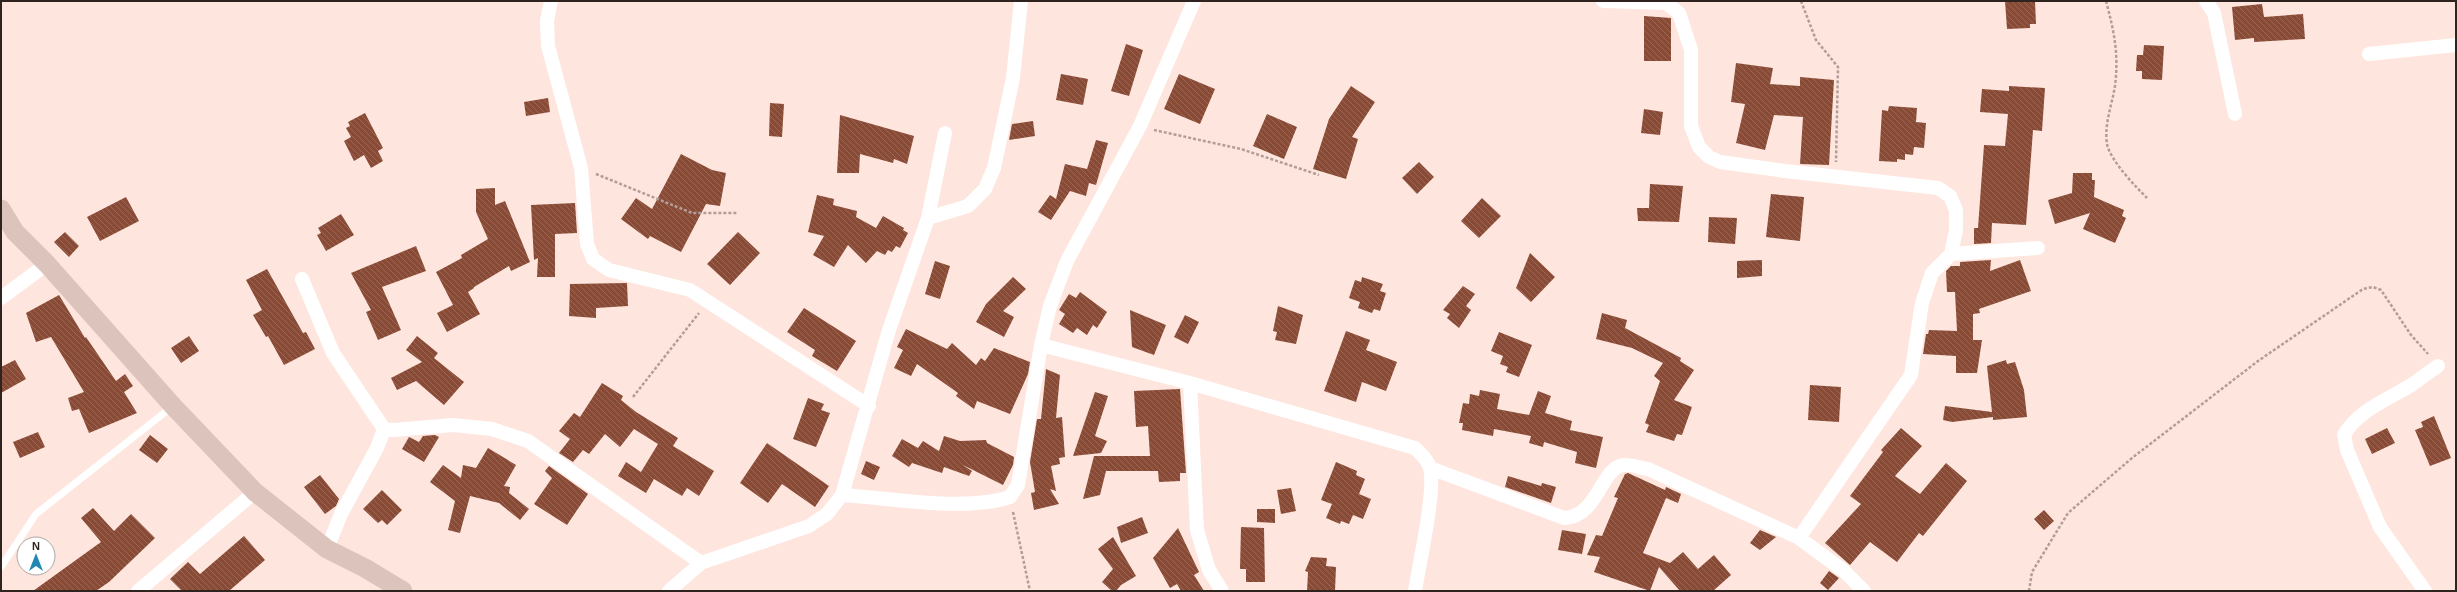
<svg xmlns="http://www.w3.org/2000/svg" width="2457" height="592" viewBox="0 0 2457 592" font-family="Arial,sans-serif">
  <style>
    .building { fill: url(#building-back-hatch) }
    .lines { fill: none; stroke-linecap: round; stroke-linejoin: round }
    .path { stroke: #b29e98; stroke-width: 2.5; stroke-dasharray: 3 2; stroke-linecap: butt }
    .lane { stroke: #fff; stroke-width: 7 }
    .street { stroke: #fff; stroke-width: 14 }
    .secondary { stroke: #dcc4bc; stroke-width: 19 }
  </style>
  <defs>
    <pattern id="building-back-hatch" width="6" height="6" patternUnits="userSpaceOnUse"><rect width="6" height="6" fill="#894b36"/><path d="M-1 5l2 2M0 0l6 6M5-1l2 2" fill="none" stroke="#976858"/></pattern>
  </defs>
  <rect width="100%" height="100%" fill="#fee5dd"/>
  <path class="building" d="M2005 1H2035L2036 24H2030V28L2007 29Z
    M2262 4 2264 17 2303 14 2305 39 2254 42V38L2235 40 2232 7Z
    M1644 16 1671 18V61H1644Z
    M1126 44 1143 50 1129 96 1111 91Z
    M2144 45 2164 46 2162 80 2142 79V71H2136L2137 55H2143Z
    M1736 63 1773 68 1770 84 1800 86V77L1834 80 1829 165 1800 164 1803 117 1774 115 1765 150 1736 143 1745 104 1731 102Z
    M1061 74 1088 79 1083 105 1056 100Z
    M1179 74 1215 89 1200 124 1164 109Z
    M1351 86 1375 102 1352 137 1358 139 1346 179 1313 169 1329 119Z
    M2009 86 2045 88 2042 131 2033 130 2026 225 1992 223 1991 243 1974 244V228H1978L1984 145 2005 146 2008 114 1980 112 1982 89 2009 91Z
    M548 98 550 112 526 116 524 102Z
    M770 103 784 104 782 137 769 136Z
    M1889 106 1917 108 1916 122 1926 123 1924 148 1914 147 1913 155 1905 154V160L1897 159V162L1879 161 1882 110 1888 111Z
    M1644 109 1663 112 1660 135 1641 133Z
    M365 113 383 148 378 151 383 161 371 168 364 155 354 161 344 141 351 137 346 128 350 126 348 122Z
    M1267 114 1297 127 1284 159 1253 146Z
    M840 115 914 136 907 164 894 159 893 163 860 154 859 173H837Z
    M1033 121 1035 136 1009 140 1012 124Z
    M1096 140 1108 143 1096 185 1089 183 1086 196 1070 191 1051 220 1038 212 1050 195 1056 199 1065 164 1087 169Z
    M681 154 712 170 726 173 720 206 706 204 681 252 650 236 648 239 621 219 636 198 652 209Z
    M1419 162 1434 177 1417 194 1402 178Z
    M2073 173H2092V180H2095L2094 197 2124 210 2122 216 2126 218 2115 243 2083 229 2090 213 2055 224 2048 200 2072 193Z
    M1650 184 1683 186 1679 222 1638 221 1637 208H1649Z
    M495 188V205L505 201 530 262 511 271 509 266 474 287V288L468 292 480 314 447 332 437 313 453 305 436 272 462 258 461 255 488 239 476 212V189Z
    M1771 194 1804 197 1800 241 1766 237Z
    M817 195 834 199 833 205 857 211 856 217 876 228 883 216 904 228 903 230 908 233 900 248 896 246 892 252 888 250 885 255 877 251 866 263 848 245 834 267 813 255 824 236 808 232Z
    M126 197 139 221 100 241 87 217Z
    M1482 198 1501 216 1479 238 1461 221Z
    M575 203 577 233 555 234V277H537L538 258 534 260 531 205Z
    M341 214 354 235 326 251 317 235 321 233 318 228Z
    M1709 217 1737 218 1735 244 1708 242Z
    M65 232 79 246 69 257 54 242Z
    M738 232 760 253 730 285 707 264Z
    M416 246 426 271 382 287 401 330 378 340 366 312 371 310 351 273Z
    M1530 253 1555 277 1531 302 1516 288Z
    M1762 260V276L1737 278V261Z
    M1991 260 1990 271 2020 260 2031 291 1979 309 1980 313 1973 314V340H1982L1977 373H1956V356L1923 354 1926 334H1928L1929 330 1957 331 1955 292H1947L1946 271 1951 266H1960V262Z
    M935 261 950 266 940 299 925 294Z
    M267 269 303 333 306 332 315 349 284 365 268 336 266 337 253 315 262 310 246 280Z
    M1013 277 1026 289 1003 311 1014 317 1004 337 976 322 986 304Z
    M1362 277 1383 284 1380 291 1386 293 1380 311 1374 309 1372 313 1358 308 1360 302 1349 298 1355 280 1361 282Z
    M627 283 628 306 596 308V318L569 316 570 284Z
    M1463 286 1475 294 1466 306 1471 310 1459 328 1447 318 1450 314 1443 310Z
    M1080 292 1107 312 1097 328 1093 325 1087 335 1077 328 1073 333 1059 324 1065 314 1059 310 1069 294 1076 298Z
    M59 295 85 338 86 337 116 381 125 374 133 386 124 392 137 413 89 433 79 409 72 411 68 398 84 392 51 337 36 342 26 313Z
    M1278 306 1303 315 1296 344 1275 340 1277 332 1273 331Z
    M804 308 856 341 837 371 812 356 815 350 787 332Z
    M1130 310 1166 325 1154 355 1132 347Z
    M1602 313 1627 320 1625 328 1681 358 1680 361 1694 370 1674 400 1692 407 1682 435 1677 434 1674 441 1646 432 1649 425 1645 423 1660 381 1654 376 1663 363 1632 348 1596 339Z
    M1185 315 1199 322 1188 344 1174 337Z
    M906 329 947 349 952 343 976 365 981 358 985 361 994 348 1030 362 1028 374 1010 414 977 401 974 409 956 396 958 393 917 364 911 376 894 368 903 350 897 347Z
    M1346 331 1370 340 1366 350 1397 362 1386 391 1362 382 1356 402 1324 391Z
    M1499 332 1532 345 1519 377 1506 372 1508 367 1500 364 1503 356 1491 351Z
    M189 336 199 351 181 363 171 348Z
    M417 336 438 353 434 358 464 382 444 405 416 381 397 390 391 378 422 362 406 350Z
    M15 360 26 379 1 393V367Z
    M2006 360 2007 364 2015 362 2024 390 2027 417 1993 420V417L1952 422 1943 420 1945 406 1992 412 1987 366Z
    M1046 369 1060 375 1056 418 1062 417 1065 457 1059 458 1060 464 1051 466 1056 491 1050 489 1059 504 1034 510 1031 493 1035 492 1030 462 1037 419H1041Z
    M602 383 623 396 621 400 636 412 678 438 673 446 714 471 699 496 687 488 682 496 654 479 646 493 618 476 626 462 641 472 658 444 634 429 620 447 605 434 589 454 583 450 573 462 559 453 570 439 559 431 574 413 580 417Z
    M1810 385 1841 387 1839 422 1808 420Z
    M1180 389 1186 473H1180V481L1159 482 1158 471H1106L1100 495 1083 499 1094 456H1150L1148 426 1136 427 1134 391Z
    M1480 390 1500 394 1497 409 1529 415 1538 391 1551 396 1545 413 1572 421 1570 430 1603 437 1596 468 1575 463 1577 452 1544 442 1543 447 1529 443 1531 436 1494 429 1493 436 1462 430 1463 423H1459L1463 403 1469 404 1470 394 1479 396Z
    M1095 392 1108 396 1095 436 1107 441 1101 453 1073 456Z
    M808 398 824 404 821 410 830 413 816 447 793 439Z
    M2434 416 2451 458 2430 466 2415 430 2423 427 2421 422Z
    M1901 428 1922 446 1895 476 1920 494 1946 463 1967 481 1923 536 1919 533 1897 562 1870 542 1850 565 1825 543 1861 504 1850 496 1883 452 1881 450Z
    M2387 428 2395 443 2372 454 2365 439Z
    M38 432 45 447 20 458 13 442Z
    M150 435 168 449 157 463 139 450Z
    M435 435 439 437 424 462 402 449 409 437 419 442 423 436Z
    M944 436 960 441 986 440 987 443 1014 457 1013 465 1003 485 963 465 972 471 969 476 944 467 942 473 912 463 909 467 892 456 902 439 918 448 923 441 939 451Z
    M767 443 829 486 815 507 782 484 768 503 740 483Z
    M488 448 516 465 504 486 510 487 509 493 529 509 520 520 499 503 470 496 460 533 448 530 455 501 430 482 443 465 461 478 463 465 476 468Z
    M866 461 880 467 874 480 861 474Z
    M1336 462 1357 471 1356 475 1365 479 1359 494 1371 499 1363 519 1353 515 1349 524 1341 521 1340 524 1326 518 1332 504 1321 500Z
    M549 466 588 494 567 525 534 504 552 478 545 471Z
    M1628 473 1665 490 1666 487 1681 494 1678 503 1666 498 1643 553 1670 563 1683 552 1698 569 1714 555 1731 575 1713 591H1680L1659 567 1650 591 1594 572 1600 557 1587 555 1596 535 1602 536 1618 498 1614 497 1625 474Z
    M320 475 339 499 336 506 325 514 304 487Z
    M1508 476 1541 486 1542 483 1556 487 1551 503 1505 487Z
    M1291 488 1296 511 1281 514 1277 490Z
    M382 490 402 510 387 525 382 520 378 523 363 509Z
    M93 508 114 531 131 514 155 538 109 582 96 591H33L101 542 81 518Z
    M1257 509H1275V523L1257 522Z
    M2044 510 2054 521 2044 530 2034 519Z
    M1142 517 1148 533 1121 543 1117 527Z
    M1241 527 1264 528 1265 582H1246V569H1240Z
    M1178 528 1199 572 1194 575 1204 591H1181L1177 584 1170 588 1153 558Z
    M1562 530 1586 534 1582 554 1558 550Z
    M1760 530 1776 537 1760 550 1750 543Z
    M244 536 265 560 229 591H182L170 579 188 562 200 574Z
    M1113 537 1136 576 1121 585 1116 591H1112L1102 582 1113 569 1098 549Z
    M1311 557 1327 558 1326 566 1336 567 1335 591H1307L1308 572 1305 571Z
    M1829 571 1839 578 1828 590 1820 583Z"/>
  <g class="lines">
    <path class="path" d="M1801 1 1816 40 1838 67 1836 162
      M2106 1C2114 31 2119 54 2115 86 2112 105 2104 124 2107 144 2110 160 2135 186 2147 198
      M1154 130 1241 149 1319 175
      M596 174 692 213H738
      M633 397 699 313
      M1013 512 1030 591
      M2029 591 2032 572 2068 513 2132 458 2258 361 2363 289 2373 287 2381 290 2411 335 2428 354"/>
    <path class="lane" d="M1 567 36 514 173 406"/>
    <path class="street" d="M551 1 547 21 548 46 581 168 587 244 593 259 609 270 690 290 869 406
      M1603 1 1666 3 1679 13 1691 50V126L1699 147 1709 157 1720 162 1785 171 1938 188 1950 196 1956 210V230L1951 254 1932 273 1922 303 1911 375 1799 538
      M2206 1 2214 13 2235 114
      M2369 54 2456 45
      M928 218 968 206 985 189 994 168 1013 78 1021 1
      M1951 254 2038 248
      M302 279 333 353 384 429 394 430 453 425 492 429 528 441 701 563
      M1 298 47 264
      M1041 345 1190 383 1415 448C1421 454 1428 460 1430 468 1436 490 1419 565 1415 591
      M1190 383 1197 530 1209 570 1222 591
      M1430 468 1564 518C1598 517 1601 467 1624 465 1631 464 1641 468 1648 469L1799 538 1844 571 1864 591
      M842 495C890 498 965 512 1010 497L1018 485 1041 345 1050 306 1067 261 1140 126 1194 1
      M327 549 341 514 377 448 384 429
      M138 591 255 492
      M669 591 701 563 809 526 827 514 842 495 889 330 928 218 945 133
      M2425 591 2380 527 2347 450 2344 435C2358 410 2389 399 2413 384 2421 378 2429 372 2438 366"/>
    <path class="secondary" d="M1 209 15 232 47 264 173 406 255 492 327 549 365 568 403 591"/>
  </g>
  <rect width="2457" height="592" fill="none" stroke="#2e231f" stroke-width="4"/>
  <g transform="translate(36 556)"><circle r="19" fill="#ffffff" stroke="#aba7a5"/>
  <path d="M0-3L7 15L0 10L-7 15Z" fill="#2187b0"/>
  <text y="-6" font-size="11" font-weight="bold" text-anchor="middle" fill="#2e231f">N</text>
  </g>
</svg>
